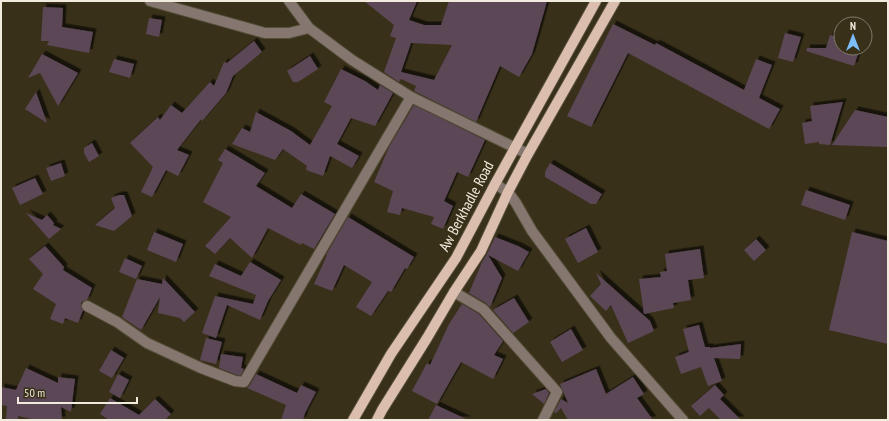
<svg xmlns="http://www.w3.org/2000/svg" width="889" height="421" viewBox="0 0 889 421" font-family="'PT Sans Narrow',sans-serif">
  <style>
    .building { fill: #5c4757; fill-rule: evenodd; filter: url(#shadow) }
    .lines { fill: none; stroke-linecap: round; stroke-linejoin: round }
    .minor-casing { stroke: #554e38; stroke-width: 12 }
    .major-casing { stroke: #554e38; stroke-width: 12 }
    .minor { stroke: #85776f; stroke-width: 10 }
    .major { stroke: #dbbead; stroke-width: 10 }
    .labels { text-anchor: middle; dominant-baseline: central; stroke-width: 3; stroke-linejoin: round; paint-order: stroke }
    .street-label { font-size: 15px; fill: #f0ebdd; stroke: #383019 }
  </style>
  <defs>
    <filter id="shadow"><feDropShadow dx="3.5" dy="-3.5" stdDeviation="0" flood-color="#0009"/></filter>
  </defs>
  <rect width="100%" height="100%" fill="#383019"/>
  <path class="building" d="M364 1H417L409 20 424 25H441L449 1H547L532 54 519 77 500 66 476 122 414 91 416 86 401 79 399 82 384 72 396 38 390 36 394 25ZM411 43 452 45 434 80 401 72Z
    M43 7 63 8 62 27 93 32 89 53 47 45 49 41H41Z
    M149 18 162 20 159 37 146 34Z
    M613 24 655 45 656 43 744 90 756 59 772 65 759 98 780 109 769 129 628 53 591 127 567 116Z
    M785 33 801 37 793 62 778 58Z
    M830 35 841 38V48H860L854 66 806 51 807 48H826Z
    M254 41 262 52 233 76 226 93 202 121 201 120 202 118 177 150 189 155 178 176 166 170 152 197 141 192 153 167 130 143 158 117 160 120 171 105 182 113 210 82 214 86 224 62 227 63Z
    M42 54 78 73 58 106 40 73 28 78Z
    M310 56 318 69 298 82H293L287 71Z
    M114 59 134 64 130 78 109 72Z
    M341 69 365 81 378 90 380 85 393 93 375 126 351 118 337 144 359 156 352 168 330 156 323 176 306 170 307 166 283 149 275 160 232 144 242 128 250 132 256 112 291 131 310 145 332 106 324 102Z
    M36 92 47 123 25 109Z
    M843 102 830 145 819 144V142L805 144 802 123 812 121 810 106Z
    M414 105 485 140 468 177 457 172 444 201 453 206 443 229 431 224 434 217 402 208 400 215 387 212 393 191 374 182 389 147Z
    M855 110 888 117V147L832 145Z
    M92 143 99 156 89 162 84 153V148Z
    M225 149 265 173 256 186 292 208 301 194 335 214 314 249 302 243 301 245 268 228 252 258 230 238 215 254 205 246 231 217 203 202 223 163 218 160Z
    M61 163 65 176 51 181 46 168Z
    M550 163 602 194 596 204H591L545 177V172Z
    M35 178 43 194 20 205 12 188Z
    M806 190 850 205 845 220 801 205Z
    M119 195H124L132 216 114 231 95 225 115 208 111 198Z
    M26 213 42 220 47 215 54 223 53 225 61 229 49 239Z
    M348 217 414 257 407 269 405 268 391 292 388 291 371 316 356 307 372 282 344 265 332 291 314 284 327 255H326Z
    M586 228 598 252 578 263 565 239Z
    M154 232 183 244 176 262 147 250Z
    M852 232 888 241V344L829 330Z
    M495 237 518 246 529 252 518 271 488 255 502 278 490 307 486 303 469 293 482 262 487 254Z
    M756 239 766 250 754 261 744 250Z
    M45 246 64 267 63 270 92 288 87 300 83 301 81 303V307L83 310 78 323 65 318 63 324 50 319 56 304 33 289 43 274 29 259Z
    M700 249 704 278 688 280 691 300 673 303 674 308 644 314 639 279 661 277 660 272 667 271 665 254Z
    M125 258 142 266 136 279 119 272Z
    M250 262 281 280 268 301 260 320 227 305 216 338 202 333 215 296 253 304 256 295 209 276 215 264 241 276Z
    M596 273 650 321 654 331 628 343 611 305 606 311 590 296 601 284Z
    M163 278 195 312 184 322 180 318 158 313 160 297 141 330 122 317 137 279 162 284Z
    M514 298 529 322 513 333 493 310Z
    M462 304 479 314 503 341 494 355 503 359 493 379 461 362 437 404 412 391 427 363 430 365 449 324Z
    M699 325 705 347H710V348L741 344 740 359 714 358 722 381 708 386 701 367 681 374 675 357 689 352 683 329Z
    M571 329 583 350 562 362 550 342Z
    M206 338 222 342 216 364 200 360Z
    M111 350 124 358 112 378 99 371Z
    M221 354 243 357 241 368 244 369 241 375H237L219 368Z
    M26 368 58 383V377L75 379 71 412 61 407 62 420H36L18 416V420H6L7 406 1 405V387L16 390Z
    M596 369 606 394 633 377 644 394 637 398 653 420H568L561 408 556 413 554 412 561 399 568 403 560 384Z
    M118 374 129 380 120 398 109 392Z
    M256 374 297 393 301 385 316 392 305 413 303 420H281L286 405 247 388 250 385Z
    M715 385 724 395 720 399 741 420H721L709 408 700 416 691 406Z
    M546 389 549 393 544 404 532 394Z
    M110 398 139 415 155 399 171 414 165 420H109L100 414Z
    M436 405 468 420H428Z"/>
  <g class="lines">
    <g class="minor-casing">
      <path id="minor" d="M150 1 265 33H289L309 28
        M289 1 309 28 352 60 411 97 528 154
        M495 184 508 192 516 203 532 231 611 338 683 420
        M454 292 483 309 557 392 543 420
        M87 306 117 322 147 343 201 368 235 381 244 382 411 97"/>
    </g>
    <g class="major-casing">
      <path id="major" d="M353 420 391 354 456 258 495 184 596 1
        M377 420 382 410 427 338 454 292 481 251 508 192 528 154 615 1"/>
    </g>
    <use href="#minor" class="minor"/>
    <use href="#major" class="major"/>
  </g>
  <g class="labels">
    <g class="street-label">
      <text transform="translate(466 206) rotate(-62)">Aw Berkhadle Road</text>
    </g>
  </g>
  <rect width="889" height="421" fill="none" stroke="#f0ebdd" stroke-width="4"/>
  <g transform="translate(853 36)"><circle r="19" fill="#383019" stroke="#827b67"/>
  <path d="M0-3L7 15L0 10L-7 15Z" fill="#7cbef9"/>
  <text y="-6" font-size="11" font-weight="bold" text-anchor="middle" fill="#f0ebdd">N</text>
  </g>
  <path d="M18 397v6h119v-6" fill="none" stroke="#f0ebdd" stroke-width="2"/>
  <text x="24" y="397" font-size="12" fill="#f0ebdd" stroke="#383019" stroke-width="3" paint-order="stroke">50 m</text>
</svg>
